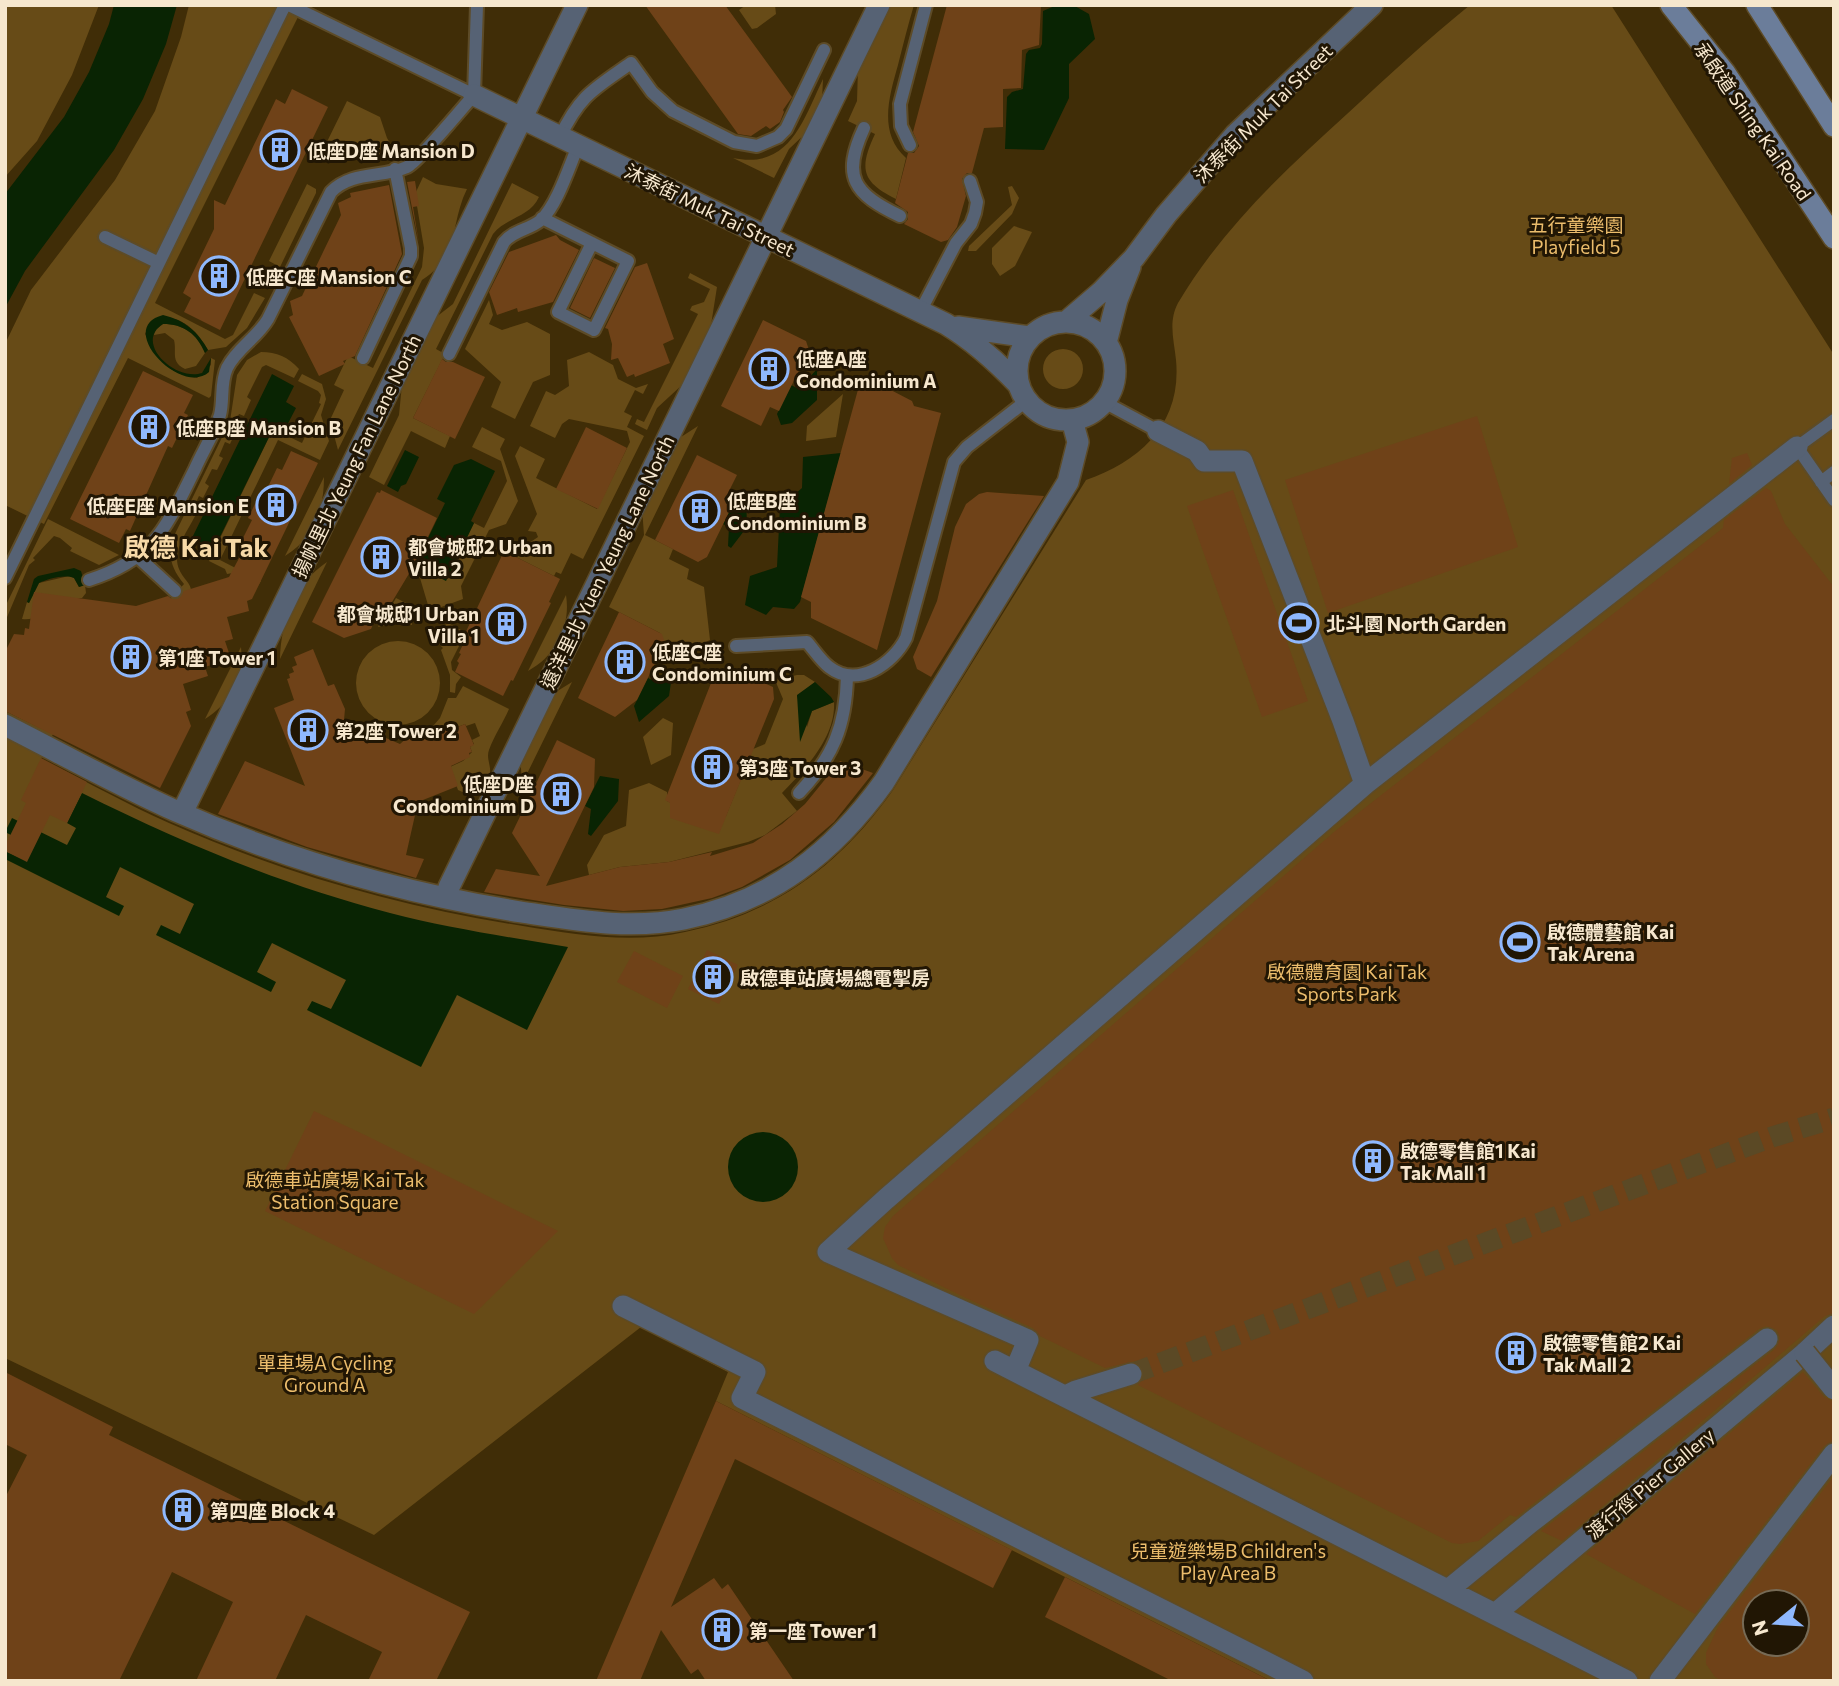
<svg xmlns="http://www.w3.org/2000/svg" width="1839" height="1686" viewBox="0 0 1839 1686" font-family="Commissioner,'Noto Sans TC',sans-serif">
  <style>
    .green { fill: #674b17; fill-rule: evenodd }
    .water { fill: #092403 }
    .building { fill: #6f4218; fill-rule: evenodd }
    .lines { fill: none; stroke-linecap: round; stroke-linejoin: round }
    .street-tunnel { stroke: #5b4925; stroke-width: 21; stroke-dasharray: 21 10; stroke-linecap: butt }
    .lane-casing { stroke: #5d4b27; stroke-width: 16 }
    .street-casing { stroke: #5d4b27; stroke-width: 24 }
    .secondary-casing { stroke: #5d4b27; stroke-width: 24 }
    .lane { stroke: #566274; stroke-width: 12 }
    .street { stroke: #566274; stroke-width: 21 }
    .secondary { stroke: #6b7d9a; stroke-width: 21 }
    .street-bridge-casing { stroke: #5d4b27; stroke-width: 24; stroke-linecap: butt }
    .street-bridge { stroke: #566274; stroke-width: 21 }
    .labels { text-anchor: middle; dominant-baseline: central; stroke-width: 6; stroke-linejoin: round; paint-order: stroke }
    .street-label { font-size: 19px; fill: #f6e7ce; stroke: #211604 }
    .poi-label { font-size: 19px; font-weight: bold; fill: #f6e7ce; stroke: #211604; text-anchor: start }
    .park-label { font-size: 19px; fill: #ecbd6c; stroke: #211604 }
    .district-label { font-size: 26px; font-weight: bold; fill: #f7d9a7; stroke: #211604 }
  </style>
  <rect width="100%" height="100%" fill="#402d07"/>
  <path class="green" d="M5 5H99L72 75 37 141 5 177Z
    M189 5H304L155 303 225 339 233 335 254 293 265 298 247 328 226 347 208 350C196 328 176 310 151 321L145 334C159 360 166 373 197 378L211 365V358L215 360 211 396 209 398 128 358 44 524 5 505V344L31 290 115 180 155 111 181 37Z
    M746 5H775L776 14 757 28 752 29 739 10Z
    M890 5H914C908 25 903 45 898 65 889 97 878 133 906 158L896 199C861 182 859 168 875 134L848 121 857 101 858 68 881 16Z
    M1470 5H1611L1834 355V1681H1271L716 1401 728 1372 641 1327 374 1535 5 1358V711L53 734 41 759C84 780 126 804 169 823 282 873 400 907 523 926 577 935 631 944 685 932 775 914 841 864 893 790L1086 480C1141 461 1182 423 1176 360 1174 340 1168 322 1178 303 1221 230 1285 170 1347 114 1387 77 1427 40 1470 5ZM1755 1602H1797V1644H1755Z
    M823 79 822 101 808 131 789 149 774 178 733 158C790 170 803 120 823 79Z
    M347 101 380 117 387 138 395 151 365 157 354 156 340 162 321 154Z
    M423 177 436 184 467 189C450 223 460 256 422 280L338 450 330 420 344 390 334 385 348 356 373 368 422 267 424 248 415 194Z
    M512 183 539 197C530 217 507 217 493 234L436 349 445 354 413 418 450 436 445 448 411 431 384 485 369 477 399 415 403 374 431 321 453 304Z
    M307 184 316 189V193L280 267 269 261Z
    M1012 186 1019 198 1012 214 976 251H968L969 246 1012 205 1008 187Z
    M1014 226 1032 232 1015 266 1000 276 992 264V248Z
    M690 273 717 287 711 325 695 365 682 385 657 408 647 430 635 424 637 419 644 422 698 314 690 310 692 306 704 302 710 289 688 278Z
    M489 300 493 315 489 324 502 330 527 322 550 334V375L533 382 515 419 491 407 501 382 465 349Z
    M163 324C184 324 197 334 205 353L196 366 185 369C170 362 177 352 174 340L165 333 154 335 155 330Z
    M1043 369a20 20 0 1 1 40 0a20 20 0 1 1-40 0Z
    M261 352C277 352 288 357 299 369L294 378 266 365 262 367 247 397 251 400 244 416 239 414 232 429 236 431 230 444 225 442 219 456 223 458 217 470 212 469 205 483 209 486 203 498 199 496 192 511 196 514C190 527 177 544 177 559 177 585 215 588 165 605L184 584C172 570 168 557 172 540L230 421 237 375 247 360Z
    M589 352 613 365 618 379 636 388 648 384 643 394 635 390 624 412 632 416 627 427 644 436 583 559 571 553 561 574 556 572 554 576 504 551 512 543 520 549 538 537 536 532 528 531 537 514 515 456 520 446 545 459 536 478 597 509 630 442 627 431 569 419 562 424 555 438 530 426 546 391 555 395 569 386 567 360Z
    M302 374 322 384 326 399 321 415 329 441 320 460 278 440 220 560 261 581 254 592 233 573 227 574 225 569 209 561 273 429 302 443 321 404 319 403 321 395 318 391 298 381Z
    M843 394 836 437 806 441 807 426Z
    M698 426 645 535 673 549 669 559 689 569 687 579 704 587 710 640 675 657 662 640 660 633 609 607 644 535 642 508 665 453 681 437Z
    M482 427 505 439 500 449 518 501 506 524 489 530 461 586 463 599 436 609 428 605 420 578 405 571 416 562 415 565 446 580 474 523 484 528 507 481 501 461 472 447Z
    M324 477C324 510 314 538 285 556Z
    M48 519 119 555 99 565 70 551 72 548 60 538 54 536 33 558 35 560 29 565 5 622V607Z
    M327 562 280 659C281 621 295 583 327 562Z
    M69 576 74 578 79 587 85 585 86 593 82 598C59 597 44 622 22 619L27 602 29 603 39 583Z
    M566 595C571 626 556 656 528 671Z
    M396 598 410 605 412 625 395 623 378 627 389 604 392 605Z
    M448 623 461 630 459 633 464 636 451 662 452 670 461 677 456 684 455 693 450 692V675L441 650 443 648 429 635Z
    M356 683a42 42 0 1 1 84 0a42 42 0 1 1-84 0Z
    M241 647C244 676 231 703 205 719Z
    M797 675H804L815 682 797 696 807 727 812 711 834 702C836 738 804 770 782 793L797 811 765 835 748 842 669 862 620 867 589 875 587 865 604 835 626 826 629 790 649 783 667 792V801L673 804 670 811 671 817 726 816 753 749 765 744 783 699 775 680Z
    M572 682 522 784 520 753 551 695Z
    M463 686 509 709C503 723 494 736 489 750 486 758 491 765 490 773 488 791 474 798 458 790L450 767 463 761 472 752 470 747 474 744 472 740 480 736 475 723 466 726 465 724 448 731 446 728 436 732 433 726 440 718 448 698H456Z
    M663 718 673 723 671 755 651 765 643 737Z"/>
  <path class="water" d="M114 5H177L166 44 143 99 114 150 25 271 5 308V194L64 117 89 72 109 24Z
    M1057 5H1073L1089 14 1095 39 1069 64V98L1044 150 1005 149 1007 97 1012 92 1023 89 1026 54 1029 50 1040 48 1042 44 1043 11Z
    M163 315C185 320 198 332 208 350L205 353C197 334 184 324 163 324 133 343 176 382 202 373L211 358 209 372C182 397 114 328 163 315Z
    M817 369V400L792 423 781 425 777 414 791 385 799 389Z
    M272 374 294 386 286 402 296 408 283 433 273 429 214 549 192 538Z
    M405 450 419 457 406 484 401 486 398 492 387 486Z
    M841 453 800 602 794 609 773 607 766 615 745 605 750 576 777 567 780 507 802 488 803 457Z
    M471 459 495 471 471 521 474 523 446 581 415 565 445 503 437 499 454 465Z
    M746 493 747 527 731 548 728 546 729 527 723 524 737 496Z
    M74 568 81 571 85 585 79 587 74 578C64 574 48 579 39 583L29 603 27 602 34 579 38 576Z
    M673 669 669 696 639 722 634 706 648 678 652 680Z
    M815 682 831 697 834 702 812 711 800 742 797 695Z
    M600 776 619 779 618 801 591 836 588 834 591 809 585 806Z
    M82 793C183 843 280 884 390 913 448 928 508 937 568 947L527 1030 457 995 421 1067 307 1010 312 1001 331 1009 346 980 272 943 257 972 276 982 271 992 156 935 161 925 180 934 194 904 120 867 106 897 124 906 119 916 5 859V851L27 861 11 835 5 832 12 818 67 845 76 828 67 823Z
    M728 1167a35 35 0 1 1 70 0a35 35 0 1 1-70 0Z"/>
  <path class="building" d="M645 5H725L792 97 783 110 784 112 780 122 770 129 766 126 751 136 738 134Z
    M947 5H1041L1039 45 1022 50 1021 88 1003 89V127L984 128 972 173H967L962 179 966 196 957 227 948 240 941 242 904 224 908 219V212L895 203 908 153H914L919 146 913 132Z
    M292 89 328 107 220 330 184 312 191 298 183 293 214 229V200L225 205 276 99 285 104Z
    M415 181 419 206 413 207 419 244 407 182Z
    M389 185 402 254 355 356 343 361 345 364 319 376 289 317 293 315 290 301 302 296 324 250 341 215 338 203 351 197 350 193Z
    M556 235 560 240 579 250 553 302 518 312 517 308 497 315 489 292 509 252Z
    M594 258 615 268 590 318 570 308Z
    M647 263 674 339 663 344 670 363 635 377 634 374 627 377 618 358 611 360 612 344 608 329 605 328 635 267Z
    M763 320 806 341 809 350 779 411 770 407 761 426 721 406Z
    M442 359 446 362H453L485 377 455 439 413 418Z
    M143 371 193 395 184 413 188 415 172 448 168 446 130 531 126 529 119 543 70 519Z
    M862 375 912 401 914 406 941 413 877 650 811 618V602L801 597Z
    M1477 416 1518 547 1328 613 1285 480Z
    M586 427 627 448 598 509 556 489Z
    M291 451 318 463 252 599 247 601 249 611 227 617 233 639 225 641 231 659 205 667 208 676 183 684 191 710 186 712 191 726 160 788 5 711V652L14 634 24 635 25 628 29 629 34 592 136 606 168 596 172 599H178L184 591 229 577 245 547 240 544 252 520 248 518 262 490 266 491 277 468 282 470Z
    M1747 453 1752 465 1729 484 1732 458Z
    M697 455 737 475 728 493 736 498 707 557 698 562 655 540Z
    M1766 488 1771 491 1785 524 1834 587V1313L1825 1316 1562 1541 1541 1531 1775 1349 1780 1338 1777 1330 1766 1326 1759 1329 1516 1517 1510 1515 1478 1541 1460 1544 1452 1543 1138 1385 1144 1378V1371L1135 1361 1105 1368 1040 1336 1033 1328 966 1298 898 1265 892 1258 883 1238 885 1227 893 1216 1334 832 1723 528 1724 520Z
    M381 490 437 518 416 562 380 622 375 620 371 629 344 638 312 622 377 492 380 493Z
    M1233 490 1308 701 1262 717 1187 506Z
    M987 492 1044 496 931 677 917 669 913 657 937 601 955 527 966 504 979 494Z
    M504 551 560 579 549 602 551 603 513 681 511 680 503 696 455 672 459 663 457 661 461 654 459 653 464 642 462 640Z
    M619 612 662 634 665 643 637 700 615 717 578 698Z
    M313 649 328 686 334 684 345 709 344 720 400 744 409 736 433 726 436 732 446 728 448 731 465 724 474 745 470 747 472 752 469 753 470 757 451 766 458 786 418 802 406 855 424 859 416 878 307 847 218 814 245 761 305 786 274 708 294 700 287 679 290 678 289 674 294 672 292 667 297 665 294 657Z
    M730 667 773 687 774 699 719 834 670 818V803L665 800 713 678 726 672Z
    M557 740 595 759 594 787 546 886 620 867 669 862 712 852 710 856 753 843 782 824 805 804 840 761 873 773 834 822 790 860 742 887 712 898 662 909 623 911 564 905 484 892 496 869 540 876 512 833Z
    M41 758 87 782 67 823 50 815 27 862 5 851V846L26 803 21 800Z
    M707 950 738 965 719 1004 688 989Z
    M634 951 683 976 667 1008 617 982Z
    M314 1111 367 1136 558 1231 474 1314 265 1211Z
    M5 1372 113 1427 109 1435 470 1612 436 1681H368L382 1652 306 1615 275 1681H196L233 1602 172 1572 119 1681H5V1498L27 1455 5 1444Z
    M1803 1372 1824 1397 1834 1402V1441L1824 1446 1695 1614 1586 1554Z
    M716 1401 1012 1550 993 1588 735 1459 671 1607 714 1578 722 1589 728 1584 794 1681H706L698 1669 691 1674 661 1630 640 1681H596Z
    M1834 1476V1681H1722L1715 1677 1706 1664V1653L1718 1627ZM1755 1602H1797V1644H1755Z
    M1065 1577 1271 1681H1172L1045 1617Z"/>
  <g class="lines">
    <path class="street-tunnel" d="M1131 1374 1772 1137 1834 1118"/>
    <g class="lane-casing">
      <path id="lane" d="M289 5 474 95
        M864 128C841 177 854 194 900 216
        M560 137C580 95 594 89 631 63L652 92 673 111 734 142 757 146 778 137 786 129 824 50
        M910 145 901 126 900 104 926 5
        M542 218 592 243
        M105 237 159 263
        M592 243 628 261 594 330 558 312Z
        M920 312 956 243 971 224 975 213 977 202 970 181
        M449 354 504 242C514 230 529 230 541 220 557 205 569 167 578 146
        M363 358 411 256V248L395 169
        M1104 402 1158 431
        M1834 420 1797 447 1834 500
        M1821 482 1834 472
        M138 557 175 591
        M5 578 285 5
        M89 580C155 559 166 527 195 469 203 451 214 434 220 415 224 400 220 383 227 368 237 348 257 338 268 319L331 192C351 171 382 178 407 167 419 161 462 108 474 95L477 5
        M736 646 807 642C814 650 821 661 829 667 857 689 893 664 906 638L954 462 967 447 1026 401
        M799 793C833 757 846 726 847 676"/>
    </g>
    <g class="street-casing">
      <path id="street" d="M474 95 946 324C974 341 995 360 1018 384
        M1017 371a49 49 0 1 1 98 0a49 49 0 1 1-98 0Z
        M1066 322 1101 292 1134 258 1166 215 1235 135 1372 5
        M958 327 1030 337
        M1106 343 1117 300 1130 267
        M1158 431 1197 451 1204 461H1242L1343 721 1365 784
        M5 725C62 754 118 785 176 811 287 860 402 893 521 912 576 920 629 930 684 919 772 901 833 853 884 782L1068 482 1078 442 1072 420
        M182 813 577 5
        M449 887 879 5
        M623 1306 755 1372 742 1398 1303 1681
        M995 1361 1627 1681
        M1015 1371 1028 1340 828 1252 886 1199 1365 784 1797 447
        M1066 1396 1076 1391 1131 1374
        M1448 1590 1531 1522 1767 1339
        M1495 1614 1805 1353 1834 1326
        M1660 1681 1834 1454"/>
    </g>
    <g class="secondary-casing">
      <path id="secondary" d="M1671 5 1725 73 1834 238
        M1757 5 1834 126"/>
    </g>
    <use href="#lane" class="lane"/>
    <use href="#street" class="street"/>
    <use href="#secondary" class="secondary"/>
    <g class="street-bridge-casing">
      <path id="street-bridge" d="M1805 1353 1834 1389"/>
    </g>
    <use href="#street-bridge" class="street-bridge"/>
  </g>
  <defs>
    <g id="building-ring" transform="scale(2.0125)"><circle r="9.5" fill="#211604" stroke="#8fb8fd" stroke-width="1.5"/><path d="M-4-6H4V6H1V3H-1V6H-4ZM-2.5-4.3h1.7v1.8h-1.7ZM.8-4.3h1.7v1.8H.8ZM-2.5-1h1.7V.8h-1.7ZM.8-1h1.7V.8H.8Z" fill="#8fb8fd"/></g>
    <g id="stadium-ring" transform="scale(2.0125)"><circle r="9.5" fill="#211604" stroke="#8fb8fd" stroke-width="1.5"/><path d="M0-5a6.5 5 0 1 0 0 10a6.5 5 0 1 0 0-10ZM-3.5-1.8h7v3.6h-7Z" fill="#8fb8fd"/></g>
  </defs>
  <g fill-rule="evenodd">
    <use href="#building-ring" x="280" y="150"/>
    <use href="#building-ring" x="219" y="276"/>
    <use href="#building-ring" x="769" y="369"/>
    <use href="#building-ring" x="149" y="427"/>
    <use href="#building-ring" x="276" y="505"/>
    <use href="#building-ring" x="700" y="511"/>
    <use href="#building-ring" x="381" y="557"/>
    <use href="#stadium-ring" x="1299" y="623"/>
    <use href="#building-ring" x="506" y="624"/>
    <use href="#building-ring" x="131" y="657"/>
    <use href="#building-ring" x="625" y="662"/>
    <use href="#building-ring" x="308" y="730"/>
    <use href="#building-ring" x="712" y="767"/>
    <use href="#building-ring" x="561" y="794"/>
    <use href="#stadium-ring" x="1520" y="942"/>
    <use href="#building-ring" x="713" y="977"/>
    <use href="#building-ring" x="1373" y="1161"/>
    <use href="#building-ring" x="1516" y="1353"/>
    <use href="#building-ring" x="183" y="1510"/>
    <use href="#building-ring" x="722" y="1630"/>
  </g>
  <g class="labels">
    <g class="street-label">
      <text transform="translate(1263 113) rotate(-45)">沐泰街 Muk Tai Street</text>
      <text transform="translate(1753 121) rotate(55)">承啟道 Shing Kai Road</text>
      <text transform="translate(710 210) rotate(26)">沐泰街 Muk Tai Street</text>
      <text transform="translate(356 456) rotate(-64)">揚帆里北 Yeung Fan Lane North</text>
      <text transform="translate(607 562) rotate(-64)">遠洋里北 Yuen Yeung Lane North</text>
      <text transform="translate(1650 1483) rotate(-40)">渡行徑 Pier Gallery</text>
    </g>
    <g class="poi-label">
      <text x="307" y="150">低座D座 Mansion D</text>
      <text x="246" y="276">低座C座 Mansion C</text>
      <text x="796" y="358">低座A座<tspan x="796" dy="22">Condominium A</tspan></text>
      <text x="176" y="427">低座B座 Mansion B</text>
      <text x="727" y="500">低座B座<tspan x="727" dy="22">Condominium B</tspan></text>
      <text x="249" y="505" text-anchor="end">低座E座 Mansion E</text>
      <text x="408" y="546">都會城邸2 Urban<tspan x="408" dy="22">Villa 2</tspan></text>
      <text x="479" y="613" text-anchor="end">都會城邸1 Urban<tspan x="479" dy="22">Villa 1</tspan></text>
      <text x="1326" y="623">北斗園 North Garden</text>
      <text x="652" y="651">低座C座<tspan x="652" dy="22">Condominium C</tspan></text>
      <text x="158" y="657">第1座 Tower 1</text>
      <text x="335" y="730">第2座 Tower 2</text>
      <text x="739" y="767">第3座 Tower 3</text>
      <text x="534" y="783" text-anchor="end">低座D座<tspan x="534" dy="22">Condominium D</tspan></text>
      <text x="1547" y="931">啟德體藝館 Kai<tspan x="1547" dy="22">Tak Arena</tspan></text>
      <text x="740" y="977">啟德車站廣場總電掣房</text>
      <text x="1400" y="1150">啟德零售館1 Kai<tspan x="1400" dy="22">Tak Mall 1</tspan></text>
      <text x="1543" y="1342">啟德零售館2 Kai<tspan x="1543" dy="22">Tak Mall 2</tspan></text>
      <text x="210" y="1510">第四座 Block 4</text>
      <text x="749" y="1630">第一座 Tower 1</text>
    </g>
    <g class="park-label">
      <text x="1576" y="224">五行童樂園<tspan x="1576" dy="22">Playfield 5</tspan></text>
      <text x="1347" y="971">啟德體育園 Kai Tak<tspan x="1347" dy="22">Sports Park</tspan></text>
      <text x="335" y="1179">啟德車站廣場 Kai Tak<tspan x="335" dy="22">Station Square</tspan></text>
      <text x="325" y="1362">單車場A Cycling<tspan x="325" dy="22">Ground A</tspan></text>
      <text x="1228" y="1550">兒童遊樂場B Children's<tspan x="1228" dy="22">Play Area B</tspan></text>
    </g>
    <g class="district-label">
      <text x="196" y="546">啟德 Kai Tak</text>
    </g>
  </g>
  <rect width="1839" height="1686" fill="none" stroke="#f6e7ce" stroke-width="14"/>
  <g transform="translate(1776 1623) rotate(252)"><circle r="33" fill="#211604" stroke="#766a55" stroke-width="2"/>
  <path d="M0-5L12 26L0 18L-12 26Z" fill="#8fb8fd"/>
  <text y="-10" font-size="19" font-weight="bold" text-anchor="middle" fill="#f6e7ce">N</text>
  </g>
</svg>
